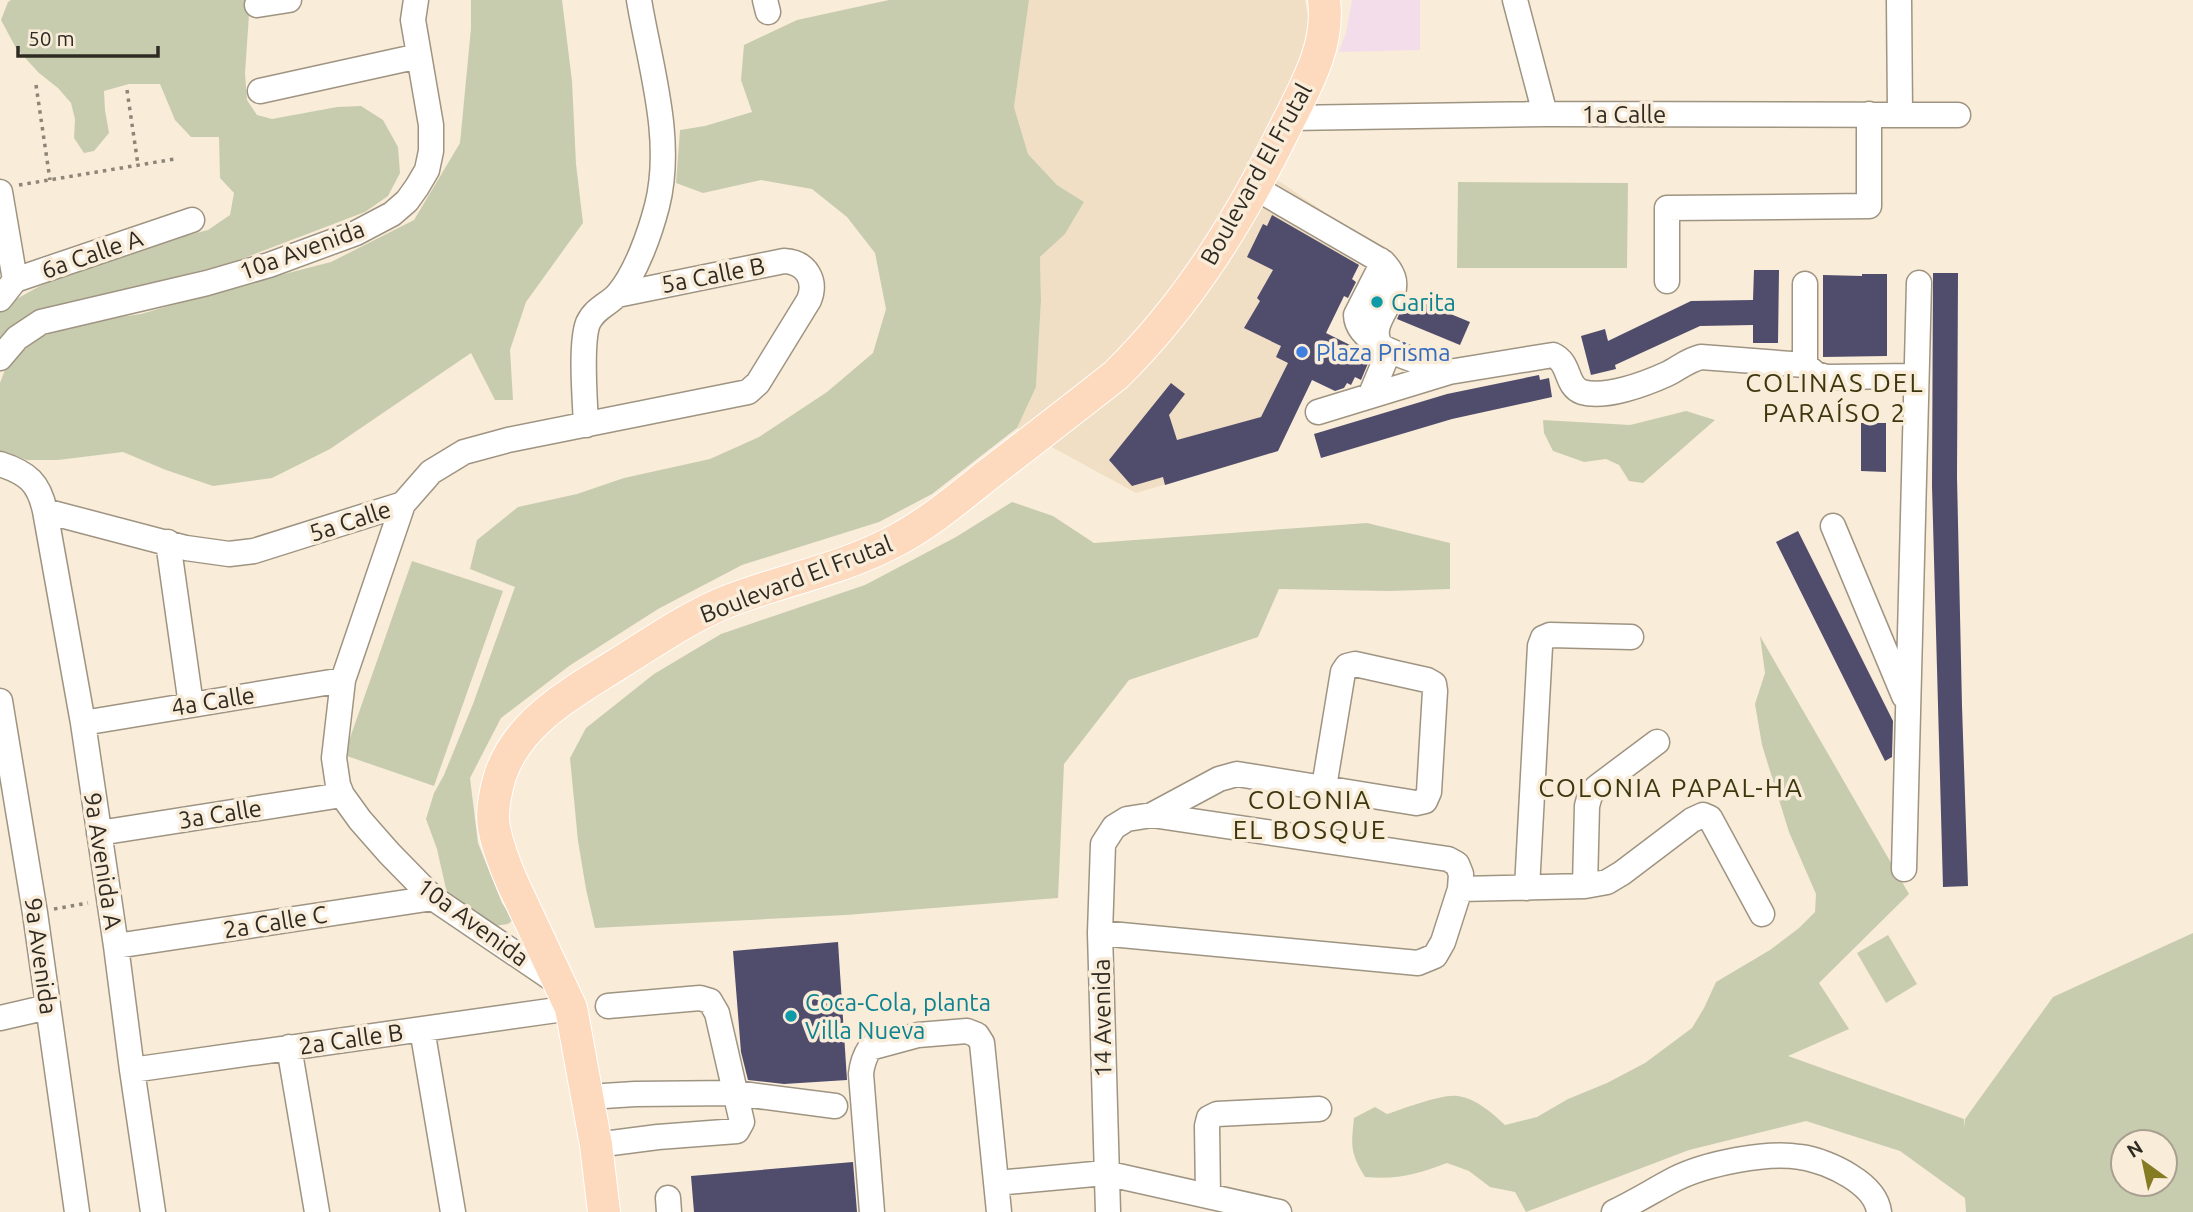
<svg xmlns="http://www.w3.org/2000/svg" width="2193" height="1212" viewBox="0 0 2193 1212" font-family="Ubuntu,sans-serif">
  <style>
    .built { fill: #f0dfc5 }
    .industrial { fill: #f3ddea }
    .green { fill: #c8ccaf; fill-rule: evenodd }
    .building { fill: #504c6c }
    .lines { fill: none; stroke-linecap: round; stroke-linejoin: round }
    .minor-casing { stroke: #9f9482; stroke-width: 27 }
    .major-casing { stroke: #fff; stroke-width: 34 }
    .path { stroke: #8d8578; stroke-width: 3.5; stroke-dasharray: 3.5 5; stroke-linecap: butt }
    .minor { stroke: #fff; stroke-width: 24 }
    .major { stroke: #fddabe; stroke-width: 32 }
    .culture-dot { fill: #0f9aa8; stroke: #f9ecd9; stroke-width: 2.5 }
    .shop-dot { fill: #3f7fe0; stroke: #f9ecd9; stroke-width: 2.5 }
    .labels { text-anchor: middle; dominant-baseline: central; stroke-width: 7; stroke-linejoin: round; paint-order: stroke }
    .street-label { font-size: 24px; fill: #2f2b23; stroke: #f9ecd9 }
    .culture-label { font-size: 24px; fill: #0d838f; stroke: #f9ecd9; text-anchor: start }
    .shop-label { font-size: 24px; fill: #366cbe; stroke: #f9ecd9; text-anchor: start }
    .neighbourhood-label { font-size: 26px; letter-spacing: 2px; fill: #3c380d; stroke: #f9ecd9 }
  </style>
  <rect width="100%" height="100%" fill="#f9ecd9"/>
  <path class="built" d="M1029 0H1305L1309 22 1276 179 1346 227 1371 240 1324 338 1330 342 1278 451 1136 493 1017 428 1036 387 1041 301 1040 257 1065 234 1084 202 1057 185 1028 154 1014 107Z"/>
  <path class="industrial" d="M1352 0H1420V50L1339 52 1346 33Z"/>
  <path class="green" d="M11 0H250L245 73 247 100 257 115 272 119 337 107 361 106 383 120 398 147 400 173 388 196 365 212 234 262 66 305 0 343V308L40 286 142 247 208 230 230 215 234 193 220 178 219 137H191L175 120 160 84H129L104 91 105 110 109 133 94 151 84 153 74 138 75 119 71 103 58 88 39 73 16 48 1 20 8 2Z
    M471 0H562L572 81 576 164 583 223 526 302 510 350 513 400H495L471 353 330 449 272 478 213 486 166 470 123 452 58 460H27L0 451V383L6 367 36 339 78 323 141 314 230 288 331 262 414 220 460 143 471 28Z
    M889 0H1029L1014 107 1028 154 1057 185 1084 202 1065 234 1040 257 1041 301 1036 387 1017 428 932 494 879 522 742 565 658 609 569 666 501 718 470 778 478 843 502 903 513 920 508 924 495 926 455 904 446 889 437 849 426 819 434 793 444 775 473 704 515 587 470 569 477 540 518 507 577 494 624 478 710 459 759 437 827 392 873 353 886 309 875 253 847 217 812 189 761 180 703 193 676 183 680 130 705 126 752 112 741 80 744 45 797 20Z
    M1458 182 1628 183 1627 268H1457Z
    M1686 411 1715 420 1643 483 1629 481 1619 465 1606 459 1584 462 1553 451 1544 433 1543 420 1630 425Z
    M1012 502 1053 516 1094 543 1367 523 1450 543V589L1389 591 1279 589 1258 637 1129 680 1064 764 1058 898 846 915 595 928 586 889 578 841 570 758 586 728 654 674 721 634 865 585 956 537Z
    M412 561 503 591 434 786 344 755Z
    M1760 636 1909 894 1819 983 1849 1029 1788 1056 1964 1119 1965 1128V1119L2053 997 2193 933V1212H1966L1965 1198 1900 1151 1806 1121 1689 1150 1526 1212 1515 1192 1490 1187 1469 1171 1447 1163C1417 1174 1398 1180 1365 1177 1350 1153 1351 1146 1354 1118L1375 1107 1387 1114C1402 1109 1444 1093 1458 1096 1477 1099 1492 1113 1505 1125L1537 1117 1568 1099 1607 1083 1645 1063 1692 1028 1704 1008 1716 982 1770 950 1799 928 1815 912 1816 894 1789 832 1762 745 1755 704 1765 673ZM2123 1142H2165V1184H2123Z
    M1888 935 1917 984 1886 1003 1857 953Z"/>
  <path class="building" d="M1272 215 1359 265 1352 279 1356 282 1348 298 1344 296 1326 333 1362 351 1359 357 1369 361 1361 380 1355 377 1351 385 1347 383 1344 388 1335 391 1312 380 1278 451 1165 485 1163 477 1132 486 1109 460 1171 383 1185 394 1169 415 1177 440 1261 417 1288 363 1276 357 1281 346 1244 328 1260 301 1257 298 1273 270 1247 257 1263 224 1267 226Z
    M1754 270H1779L1778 343H1753V325L1700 326 1615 365 1616 369 1591 375 1581 336 1605 329 1608 341 1691 301 1753 300Z
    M1933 273H1958L1957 477 1962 706 1968 886 1943 887 1932 486Z
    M1862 274H1887V356L1823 357V275L1862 276Z
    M1407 296 1470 322 1460 345 1397 319Z
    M1539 375 1540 380 1549 378 1552 397 1452 419 1321 458 1314 434 1447 394Z
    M1861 423H1886V472L1861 471Z
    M1798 531 1893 721 1892 757 1885 761 1776 542Z
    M838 942 847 1080 784 1084 748 1080 741 1052 733 951Z
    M853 1162 857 1212H694L691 1176Z"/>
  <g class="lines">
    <g class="minor-casing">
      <path id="minor" d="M765 0 768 12
        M1515 0 1545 114
        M1899 0 1900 114
        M257 5 289 0
        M260 91 419 56
        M1290 118 1545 114 1958 115
        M1254 187 1383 262C1387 266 1391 272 1393 277 1401 300 1368 320 1379 343
        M0 192 15 280
        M1380 260 1379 270 1356 315C1357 348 1423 362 1449 372
        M1667 281V208L1869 206V114
        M0 299 15 280 192 220
        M0 358 17 338 41 322 207 283 269 265 356 233 392 214 407 201 417 187 427 170 431 151V125L413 20 416 0
        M1805 365V284
        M1371 394 1389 351
        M1318 412 1449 372 1553 355C1571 363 1565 386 1582 392 1605 399 1645 384 1667 374 1679 368 1688 360 1701 357L1805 365 1816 374 1827 377 1916 376
        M586 425C585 400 580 344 588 323 595 308 608 305 618 294 636 273 650 233 657 206 674 139 650 66 639 0
        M0 464C28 473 39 483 45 511L83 723 116 946 132 1070 153 1212
        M403 504 343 680 334 758 338 785 342 795 360 820 389 853 433 898 560 984
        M45 511 186 548 229 554 254 551 403 504 431 472 464 452 508 440 748 392 758 383 809 300C817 280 806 262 784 261L617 295
        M1833 526 1904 696
        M168 542 191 705
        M0 701 35 913 77 1212
        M83 723 343 680
        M1152 815 1219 779 1237 774 1416 803 1425 801 1429 792 1435 691 1434 684 1427 680 1355 664 1347 666 1343 672 1324 787
        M99 833 342 795
        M1904 869 1919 283
        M1585 886 1587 806 1590 795 1597 787 1657 742
        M1527 888 1540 646 1543 638 1550 635 1631 637
        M1460 889 1585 886 1607 882 1622 873 1692 820 1703 815 1710 818 1762 914
        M1100 933 1418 963 1435 956 1443 942 1460 889 1461 874 1457 864 1448 859 1152 815 1127 819 1114 827 1103 844 1100 933 1108 1212
        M116 946 433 898
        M0 1018 48 1007
        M422 1029 453 1212
        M289 1047 317 1212
        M132 1070 571 1008
        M588 1097 635 1094 735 1093 835 1106
        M596 1145 658 1137 737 1131 742 1122 717 1013 710 1001 700 998 608 1006
        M997 1183 1105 1173 1279 1212
        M1208 1195 1207 1126 1209 1118 1217 1114 1319 1109
        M668 1198 669 1212
        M872 1212 861 1074C862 1064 864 1057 870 1048L918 1035 967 1031 977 1035 982 1043 999 1212
        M1614 1212C1635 1202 1654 1190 1675 1179 1705 1164 1767 1151 1800 1157 1816 1159 1836 1167 1850 1176 1863 1184 1877 1196 1879 1212"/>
    </g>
    <g class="major-casing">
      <path id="major" d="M604 1212 596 1145 571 1008 513 884C505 866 498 848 494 828 491 811 495 793 500 776 518 722 570 694 616 665 650 644 684 620 721 604 777 581 837 571 891 543 925 526 956 500 986 476 1029 443 1073 409 1116 375 1190 302 1241 218 1286 126 1306 86 1330 45 1324 0"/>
    </g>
    <path class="path" d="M36 85 50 180
      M127 90 138 165
      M19 185 175 159
      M54 909 88 903"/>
    <use href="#minor" class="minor"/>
    <use href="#major" class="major"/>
  </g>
  <g class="culture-dot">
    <circle cx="1377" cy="302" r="7"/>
    <circle cx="791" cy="1016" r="7"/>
  </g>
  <circle class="shop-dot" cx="1302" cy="352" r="7"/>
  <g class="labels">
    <g class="street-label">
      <text x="1624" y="114">1a Calle</text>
      <text transform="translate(1256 174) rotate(-61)">Boulevard El Frutal</text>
      <text transform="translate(302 250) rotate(-20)">10a Avenida</text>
      <text transform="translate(92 254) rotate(-19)">6a Calle A</text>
      <text transform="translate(713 275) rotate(-11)">5a Calle B</text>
      <text transform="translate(350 521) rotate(-18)">5a Calle</text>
      <text transform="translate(796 579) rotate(-21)">Boulevard El Frutal</text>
      <text transform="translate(213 701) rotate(-9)">4a Calle</text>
      <text transform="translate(220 814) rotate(-9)">3a Calle</text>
      <text transform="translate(103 861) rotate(81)">9a Avenida A</text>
      <text transform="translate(275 922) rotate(-9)">2a Calle C</text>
      <text transform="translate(473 922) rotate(36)">10a Avenida</text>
      <text transform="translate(41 956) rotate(82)">9a Avenida</text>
      <text transform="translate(1102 1018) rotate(-91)">14 Avenida</text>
      <text transform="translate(351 1039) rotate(-8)">2a Calle B</text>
    </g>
    <g class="culture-label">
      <text x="1391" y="302">Garita</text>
      <text x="805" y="1002">Coca-Cola, planta<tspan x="805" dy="28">Villa Nueva</tspan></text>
    </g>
    <g class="shop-label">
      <text x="1316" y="352">Plaza Prisma</text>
    </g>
    <g class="neighbourhood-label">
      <text x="1835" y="382">COLINAS DEL<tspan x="1835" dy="30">PARAÍSO 2</tspan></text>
      <text x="1671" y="787">COLONIA PAPAL-HA</text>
      <text x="1310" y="799">COLONIA<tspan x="1310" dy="30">EL BOSQUE</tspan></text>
    </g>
  </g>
  <g transform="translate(2144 1163) rotate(327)"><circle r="33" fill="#f9ecd9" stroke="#a89f90" stroke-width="2"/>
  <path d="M0-5L12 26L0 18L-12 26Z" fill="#857b21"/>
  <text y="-10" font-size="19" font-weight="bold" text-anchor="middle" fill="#2f2b23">N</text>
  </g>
  <path d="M18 46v10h140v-10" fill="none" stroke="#2f2b23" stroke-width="3.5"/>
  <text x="28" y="46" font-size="21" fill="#2f2b23" stroke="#f9ecd9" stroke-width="5" paint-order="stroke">50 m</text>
</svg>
